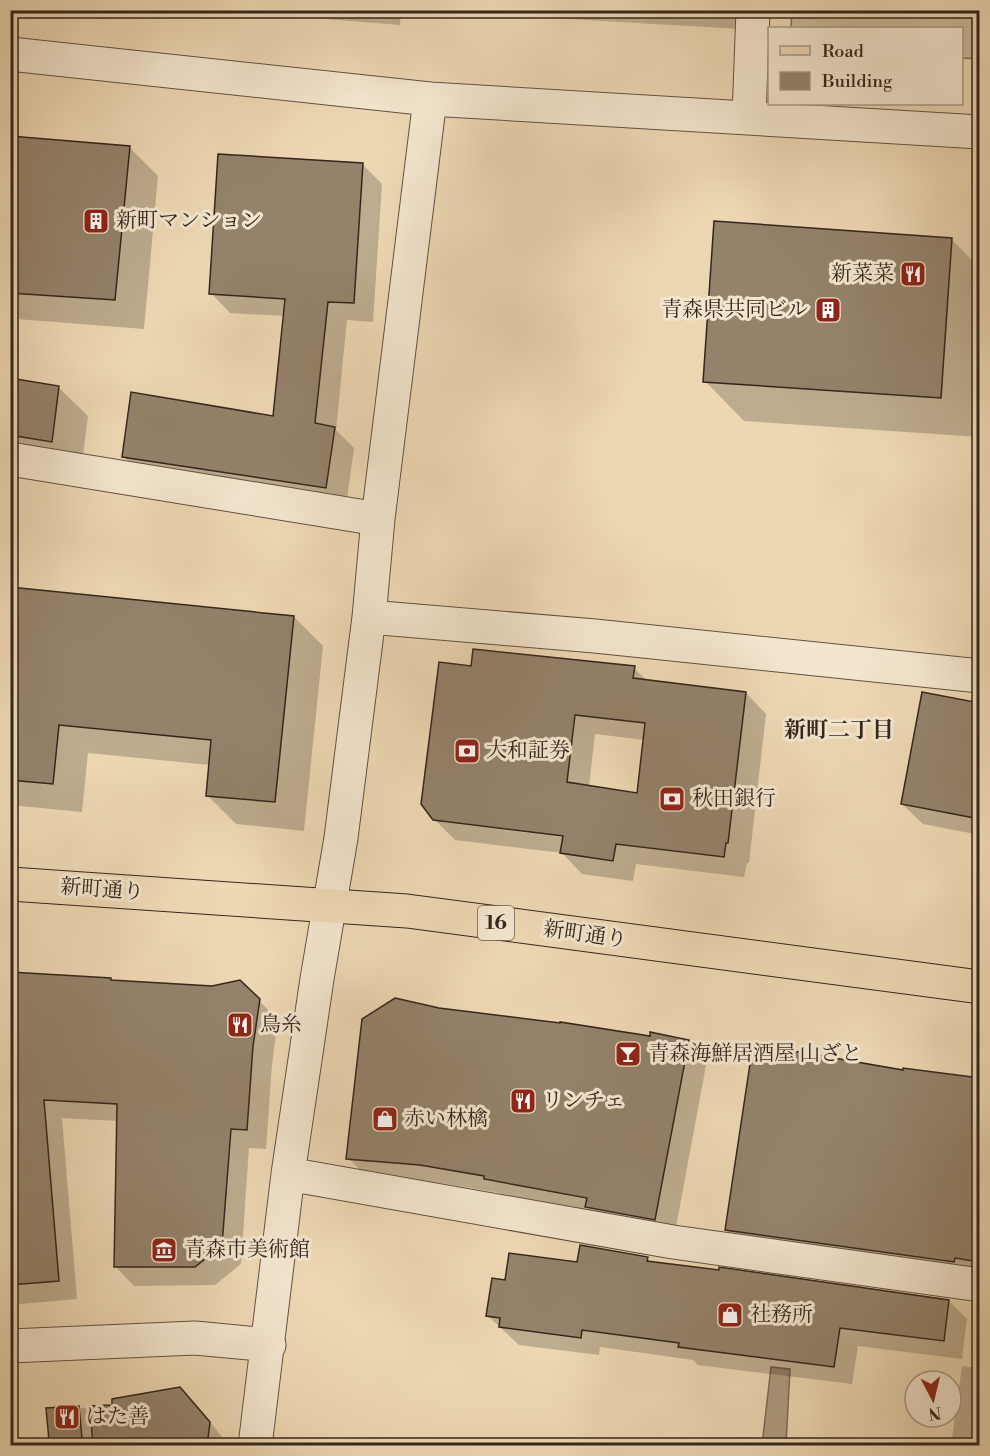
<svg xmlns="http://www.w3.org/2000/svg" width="990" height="1456" viewBox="0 0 990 1456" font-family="'Libre Bodoni','Noto Serif JP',serif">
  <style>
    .green { fill: #ceb99a; stroke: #81705c; stroke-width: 1.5 }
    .water { fill: #ae9b80; stroke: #7d6c58; stroke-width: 1.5 }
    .shadow { fill: #0003; fill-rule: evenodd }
    .building { fill: #94826b; stroke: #34261d; stroke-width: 1.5; fill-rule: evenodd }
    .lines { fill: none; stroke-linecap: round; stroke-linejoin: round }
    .minor-casing { stroke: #625242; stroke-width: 35 }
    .major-casing { stroke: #34261d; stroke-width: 35 }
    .minor { stroke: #f3e5ce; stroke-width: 33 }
    .major { stroke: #edd7b3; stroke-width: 33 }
    .labels { text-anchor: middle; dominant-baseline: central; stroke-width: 6; stroke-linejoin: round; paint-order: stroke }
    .shield { fill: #f3e5ce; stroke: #6d5f52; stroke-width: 1.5 }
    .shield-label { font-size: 20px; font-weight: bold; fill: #34261d }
    .poi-label { font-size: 21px; fill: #34261d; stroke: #f3e5ce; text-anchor: start }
    .street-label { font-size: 21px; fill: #34261d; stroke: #f3e5ce }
    .neighbourhood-label { font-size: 22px; font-weight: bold; fill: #34261d; stroke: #f3e5ce }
  </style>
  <rect width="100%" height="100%" fill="#edd7b3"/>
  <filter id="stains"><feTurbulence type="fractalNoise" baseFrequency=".00333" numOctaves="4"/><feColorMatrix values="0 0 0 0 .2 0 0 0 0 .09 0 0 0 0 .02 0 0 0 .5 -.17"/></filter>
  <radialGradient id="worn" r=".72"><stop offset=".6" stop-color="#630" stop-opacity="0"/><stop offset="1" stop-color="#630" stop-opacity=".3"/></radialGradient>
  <path class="green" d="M792 11H979V59L962 58V28H791Z"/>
  <path class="water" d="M771 1367 790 1369 786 1445H762Z"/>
  <path class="shadow" d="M215 10H401L400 25Z
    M414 10H741L740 29Z
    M10 137 129 147 158 176 144 329 17 319 10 359Z
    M363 165 382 184 373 322 347 320 336 430 354 448 346 507 143 476 123 456 275 418 285 316 230 313 211 293Z
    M951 239 980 268V437L744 421 705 381Z
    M10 380 58 387 88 416 81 471 10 459Z
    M10 589 294 617 323 646 304 831 236 824 207 795 210 765 88 753 82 812 10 805Z
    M472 667 634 668 648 682 746 693 766 714 749 863H747L744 877 636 864 633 881 582 874 562 853 455 840 434 819ZM595 734 645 740 638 795 589 787ZM442 819 571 835 570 838 442 822Z
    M980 705V835L923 824 902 804Z
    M10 973 111 979 113 982 258 1000 278 1019 272 1065 266 1149 249 1148 241 1264 215 1285 134 1286 116 1267 118 1121 62 1118 77 1299 10 1305Z
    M439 1010 688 1041 707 1060 674 1238 504 1198 500 1193 440 1183 367 1177 348 1158Z
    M904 1072 980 1079V1277L745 1248 726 1230Z
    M647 1258 652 1263 949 1301 967 1319 962 1359 858 1346 852 1384 698 1365 693 1360 600 1347 599 1355 519 1345 488 1316 507 1282 579 1263Z
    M962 1366 980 1368V1446H951Z
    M179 1388 200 1409 229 1446H51L48 1409 113 1407Z
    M575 1440 615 1446H574Z"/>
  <path class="building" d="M10 136 130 146 115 300 10 293Z
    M218 154 363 163 354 303 328 302 315 423 335 427 326 488 122 457 131 392 273 416 285 299 209 294Z
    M714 221 952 238 941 398 703 382Z
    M10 378 59 386 52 442 10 435Z
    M10 587 294 616 275 802 206 796 211 740 59 725 53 784 10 780Z
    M473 649 635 666 633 678 746 692 728 843H726L724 857 616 844 613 861 560 853 563 836 433 820 421 804 439 662 471 666ZM575 715 645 723 637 793 567 782Z
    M922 692 980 703V819L901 804Z
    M10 972 111 978V980L212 986 240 980 260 999 253 1046 247 1130 231 1129 222 1245 195 1267H114L117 1104 44 1100 59 1281 10 1285Z
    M395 998 439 1008 560 1023V1022L650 1036V1032L689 1040 655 1220 585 1207 587 1198 484 1179V1176L420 1165 346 1159 362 1019Z
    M753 1044 903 1070V1068L980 1078V1262L955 1258 954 1262 725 1230Z
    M580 1245 648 1257 647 1261 719 1270V1267L949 1300 944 1341 840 1328 834 1367 678 1347 679 1343 582 1330 581 1338 499 1327 500 1318 486 1316 492 1278 505 1280 509 1253 577 1262Z
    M180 1387 210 1422 207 1446H93L90 1406 112 1405V1399Z
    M79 1406 82 1438 49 1441 46 1408Z"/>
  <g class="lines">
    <g class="minor-casing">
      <path id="minor" d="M10 54 430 99 980 132
        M749 117 753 10
        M10 459 378 519
        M369 617 595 636 980 676
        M288 1174 673 1242 980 1285
        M10 1346 195 1338 269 1345
        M255 1446 288 1174 317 979 341 838 369 617 378 519 430 99"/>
    </g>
    <g class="major-casing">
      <path id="major" d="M10 884 407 911 980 987"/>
    </g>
    <use href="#minor" class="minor"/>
    <use href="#major" class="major"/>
  </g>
  <defs>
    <g id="building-square" transform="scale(1.35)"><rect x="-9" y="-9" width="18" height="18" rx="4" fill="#8f2418" stroke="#f3e5ce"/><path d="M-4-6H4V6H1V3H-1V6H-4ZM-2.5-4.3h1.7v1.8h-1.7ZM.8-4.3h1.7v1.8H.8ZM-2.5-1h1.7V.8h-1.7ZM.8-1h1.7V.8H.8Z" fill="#fff"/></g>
    <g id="restaurant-square" transform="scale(1.35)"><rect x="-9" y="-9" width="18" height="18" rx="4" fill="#8f2418" stroke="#f3e5ce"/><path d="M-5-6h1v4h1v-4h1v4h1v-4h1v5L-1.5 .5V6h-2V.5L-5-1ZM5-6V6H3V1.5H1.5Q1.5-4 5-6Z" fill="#fff"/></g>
    <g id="bank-square" transform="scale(1.35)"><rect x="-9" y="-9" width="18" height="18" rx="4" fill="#8f2418" stroke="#f3e5ce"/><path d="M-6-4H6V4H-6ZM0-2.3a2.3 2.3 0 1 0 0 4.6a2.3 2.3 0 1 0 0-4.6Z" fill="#fff"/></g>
    <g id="bar-square" transform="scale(1.35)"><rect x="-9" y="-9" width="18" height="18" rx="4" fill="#8f2418" stroke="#f3e5ce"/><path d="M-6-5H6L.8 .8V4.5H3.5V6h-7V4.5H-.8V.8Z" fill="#fff"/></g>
    <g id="shop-square" transform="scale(1.35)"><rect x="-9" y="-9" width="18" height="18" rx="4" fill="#8f2418" stroke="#f3e5ce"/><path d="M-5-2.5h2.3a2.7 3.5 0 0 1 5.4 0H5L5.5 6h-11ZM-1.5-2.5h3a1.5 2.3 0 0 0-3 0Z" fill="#fff"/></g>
    <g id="museum-square" transform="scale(1.35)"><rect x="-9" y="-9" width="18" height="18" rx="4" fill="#8f2418" stroke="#f3e5ce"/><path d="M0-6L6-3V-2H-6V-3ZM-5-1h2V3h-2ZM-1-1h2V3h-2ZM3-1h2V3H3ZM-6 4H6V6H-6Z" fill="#fff"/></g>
  </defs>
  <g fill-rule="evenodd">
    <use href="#building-square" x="96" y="221"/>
    <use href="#restaurant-square" x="913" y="274"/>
    <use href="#building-square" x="828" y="310"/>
    <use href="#bank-square" x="467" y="751"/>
    <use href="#bank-square" x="672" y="799"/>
    <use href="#restaurant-square" x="240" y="1025"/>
    <use href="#bar-square" x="628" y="1054"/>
    <use href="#restaurant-square" x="523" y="1101"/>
    <use href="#shop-square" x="385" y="1119"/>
    <use href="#museum-square" x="164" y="1250"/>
    <use href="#shop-square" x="730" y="1315"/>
    <use href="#restaurant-square" x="67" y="1417"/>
  </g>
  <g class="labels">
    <rect class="shield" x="478" y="906" width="36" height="34" rx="4.5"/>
    <g class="shield-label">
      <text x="496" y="923">16</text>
    </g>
    <g class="poi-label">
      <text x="116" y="221">新町マンション</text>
      <text x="894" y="274" text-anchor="end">新菜菜</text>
      <text x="808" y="310" text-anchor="end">青森県共同ビル</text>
      <text x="486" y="751">大和証券</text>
      <text x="692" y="799">秋田銀行</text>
      <text x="260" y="1025">鳥糸</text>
      <text x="648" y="1054">青森海鮮居酒屋 山ざと</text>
      <text x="542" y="1101">リンチェ</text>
      <text x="404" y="1119">赤い林檎</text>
      <text x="184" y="1250">青森市美術館</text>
      <text x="750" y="1315">社務所</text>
      <text x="86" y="1417">はた善</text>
    </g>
    <g class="street-label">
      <text transform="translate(102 890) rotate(4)">新町通り</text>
      <text transform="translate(585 935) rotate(8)">新町通り</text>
    </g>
    <g class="neighbourhood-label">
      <text x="839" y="730">新町二丁目</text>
    </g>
  </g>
  <rect width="990" height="1456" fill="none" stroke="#edd7b3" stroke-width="36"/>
  <rect x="12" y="12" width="966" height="1432" fill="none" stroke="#34261d" stroke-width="3"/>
  <rect x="18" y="18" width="954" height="1420" fill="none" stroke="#34261d" stroke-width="1.5"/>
  <rect x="768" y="27" width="195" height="78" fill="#f3e5ce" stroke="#a79987" stroke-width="1.5"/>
  <rect x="780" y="46" width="30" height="9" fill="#edd7b3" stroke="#a79987" stroke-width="1.5"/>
  <text x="822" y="57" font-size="18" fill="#34261d">Road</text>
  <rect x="780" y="72" width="30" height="18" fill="#94826b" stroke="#a79987" stroke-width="1.5"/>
  <text x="822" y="87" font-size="18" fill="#34261d">Building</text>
  <g transform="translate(933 1399) rotate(173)"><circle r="28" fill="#f3e5ce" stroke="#a79987" stroke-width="1.5"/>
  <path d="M0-4.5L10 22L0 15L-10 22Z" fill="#8f2418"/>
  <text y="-9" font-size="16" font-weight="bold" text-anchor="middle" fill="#34261d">N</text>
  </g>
  <rect width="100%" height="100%" filter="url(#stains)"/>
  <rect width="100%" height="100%" fill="url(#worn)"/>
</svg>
